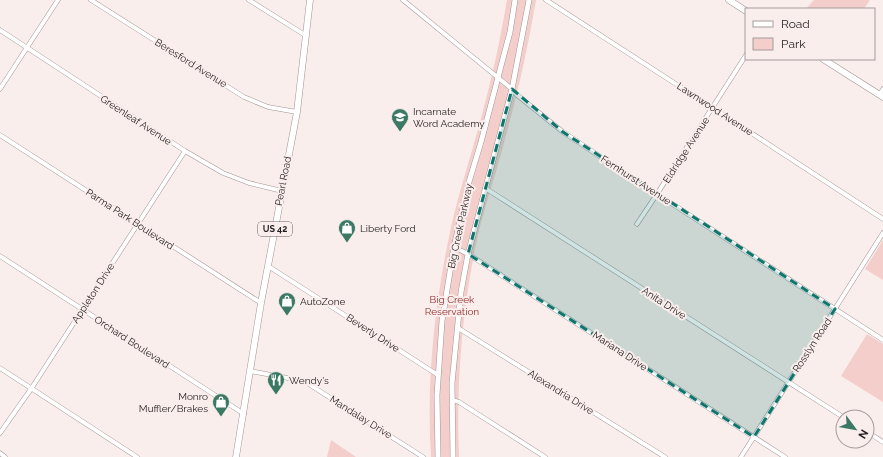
<svg xmlns="http://www.w3.org/2000/svg" width="883" height="457" viewBox="0 0 883 457" font-family="Raleway,sans-serif">
  <style>
    .green { fill: #f3ceca }
    .lines { fill: none; stroke-linecap: round; stroke-linejoin: round }
    .minor-casing { stroke: #a09594; stroke-width: 5 }
    .tertiary-casing { stroke: #a09594; stroke-width: 6 }
    .secondary-casing { stroke: #a09594; stroke-width: 7 }
    .primary-casing { stroke: #a09594; stroke-width: 7 }
    .minor { stroke: #fff; stroke-width: 4 }
    .tertiary { stroke: #fff; stroke-width: 5 }
    .secondary { stroke: #fff; stroke-width: 6 }
    .primary { stroke: #fff; stroke-width: 6 }
    .marked { fill: #0f766e; fill-opacity: 0.2; stroke: #0f766e; stroke-width: 3; stroke-dasharray: 8 5; stroke-linejoin: round }
    .labels { text-anchor: middle; dominant-baseline: central; stroke-width: 4; stroke-linejoin: round; paint-order: stroke }
    .shield { fill: #faeeed; stroke: #645d5d; stroke-width: 1 }
    .shield-label { font-size: 9px; font-weight: bold; fill: #231f1f }
    .street-label { font-size: 10px; fill: #231f1f; stroke: #faeeed }
    .poi-label { font-size: 10px; fill: #231f1f; stroke: #faeeed; text-anchor: start }
    .park-label { font-size: 10px; fill: #932d2b; stroke: #faeeed }
  </style>
  <rect width="100%" height="100%" fill="#faeeed"/>
  <path class="green" d="M507 0H536C528 47 518 93 505 139 497 171 486 202 478 235 462 308 456 382 459 457H431C426 379 435 299 452 223 460 188 472 153 481 118 492 79 500 40 507 0Z
    M814 0H870L864 9H806Z
    M883 240V280L865 269Z
    M867 334 883 344V402L841 376Z
    M331 440 356 457H327Z"/>
  <g class="lines">
    <g class="minor-casing">
      <path id="minor" d="M91 0 244 97 268 107 297 112
        M249 0 305 35
        M403 0 512 89 517 95 563 132 657 194 883 340
        M546 0 713 108 883 219
        M0 30 185 151 223 173 249 183 282 191
        M0 89 58 0
        M880 94 883 89
        M0 135 261 303
        M485 188 843 417
        M637 224 657 194 746 55
        M454 247 468 254 785 457
        M0 256 244 414
        M268 266 438 375
        M458 328 665 457
        M0 368 137 457
        M250 371 304 381 423 457
        M452 400 459 402 545 457
        M867 432 883 442
        M0 433 31 389 185 151
        M0 453 5 457
        M741 457 883 233"/>
    </g>
    <g class="tertiary-casing">
      <path id="tertiary" d="M438 457 437 395 442 321 454 247 469 182 481 142 510 32 515 0
        M453 457 452 383 461 292 468 254 512 89 529 0"/>
    </g>
    <g class="secondary-casing">
      <path id="secondary" d="M729 0 746 11
        M823 59 883 97"/>
    </g>
    <g class="primary-casing">
      <path id="primary" d="M236 457 261 303 297 112 310 0"/>
    </g>
    <use href="#minor" class="minor"/>
    <use href="#tertiary" class="tertiary"/>
    <use href="#secondary" class="secondary"/>
    <use href="#primary" class="primary"/>
  </g>
  <path class="marked" d="M512 89 563 132 835 309 754 437 468 254Z"/>
  <defs>
    <g id="school-pin" transform="scale(0.9)"><path d="M0 17L-7.5 6A9.5 9.5 0 1 1 7.5 6Z" fill="#3c7965" stroke="#faeeed"/><path d="M0-5L7-2L0 1L-7-2ZM-4 1L0 2.5L4 1V4Q0 6-4 4Z" fill="#fff"/></g>
    <g id="shop-pin" transform="scale(0.9)"><path d="M0 17L-7.5 6A9.5 9.5 0 1 1 7.5 6Z" fill="#3c7965" stroke="#faeeed"/><path d="M-5-2.5h2.3a2.7 3.5 0 0 1 5.4 0H5L5.5 6h-11ZM-1.5-2.5h3a1.5 2.3 0 0 0-3 0Z" fill="#fff"/></g>
    <g id="restaurant-pin" transform="scale(0.9)"><path d="M0 17L-7.5 6A9.5 9.5 0 1 1 7.5 6Z" fill="#3c7965" stroke="#faeeed"/><path d="M-5-6h1v4h1v-4h1v4h1v-4h1v5L-1.5 .5V6h-2V.5L-5-1ZM5-6V6H3V1.5H1.5Q1.5-4 5-6Z" fill="#fff"/></g>
  </defs>
  <g fill-rule="evenodd">
    <use href="#school-pin" x="400" y="117"/>
    <use href="#shop-pin" x="347" y="228"/>
    <use href="#shop-pin" x="287" y="301"/>
    <use href="#restaurant-pin" x="276" y="380"/>
    <use href="#shop-pin" x="221" y="402"/>
  </g>
  <g class="labels">
    <rect class="shield" x="258" y="222" width="34" height="14" rx="3"/>
    <g class="shield-label">
      <text x="275" y="229">US 42</text>
    </g>
    <g class="street-label">
      <text transform="translate(191 63) rotate(32)">Beresford Avenue</text>
      <text transform="translate(715 109) rotate(33)">Lawnwood Avenue</text>
      <text transform="translate(136 120) rotate(33)">Greenleaf Avenue</text>
      <text transform="translate(686 150) rotate(-57)">Eldridge Avenue</text>
      <text transform="translate(636 180) rotate(33)">Fernhurst Avenue</text>
      <text transform="translate(283 181) rotate(-79)">Pearl Road</text>
      <text transform="translate(130 219) rotate(33)">Parma Park Boulevard</text>
      <text transform="translate(460 226) rotate(-78)">Big Creek Parkway</text>
      <text transform="translate(93 293) rotate(-57)">Appleton Drive</text>
      <text transform="translate(664 303) rotate(33)">Anita Drive</text>
      <text transform="translate(373 333) rotate(33)">Beverly Drive</text>
      <text transform="translate(132 342) rotate(33)">Orchard Boulevard</text>
      <text transform="translate(812 345) rotate(-57)">Rosslyn Road</text>
      <text transform="translate(620 351) rotate(33)">Mariana Drive</text>
      <text transform="translate(561 392) rotate(32)">Alexandria Drive</text>
      <text transform="translate(361 417) rotate(32)">Mandalay Drive</text>
    </g>
    <g class="poi-label">
      <text x="413" y="111">Incarnate<tspan x="413" dy="12">Word Academy</tspan></text>
      <text x="360" y="228">Liberty Ford</text>
      <text x="300" y="301">AutoZone</text>
      <text x="289" y="380">Wendy's</text>
      <text x="208" y="396" text-anchor="end">Monro<tspan x="208" dy="12">Muffler/Brakes</tspan></text>
    </g>
    <g class="park-label">
      <text x="452" y="299">Big Creek<tspan x="452" dy="12">Reservation</tspan></text>
    </g>
  </g>
  <rect x="745" y="8" width="130" height="52" fill="#faeeed" stroke="#a49b9b"/>
  <rect x="753" y="21" width="20" height="6" fill="#ffffff" stroke="#a49b9b"/>
  <text x="781" y="28" font-size="12" fill="#231f1f">Road</text>
  <rect x="753" y="38" width="20" height="12" fill="#f3ceca" stroke="#a49b9b"/>
  <text x="781" y="48" font-size="12" fill="#231f1f">Park</text>
  <g transform="translate(855 429) rotate(122)"><circle r="19" fill="#faeeed" stroke="#a49b9b"/>
  <path d="M0-3L7 15L0 10L-7 15Z" fill="#3c7965"/>
  <text y="-6" font-size="11" font-weight="bold" text-anchor="middle" fill="#231f1f">N</text>
  </g>
</svg>
